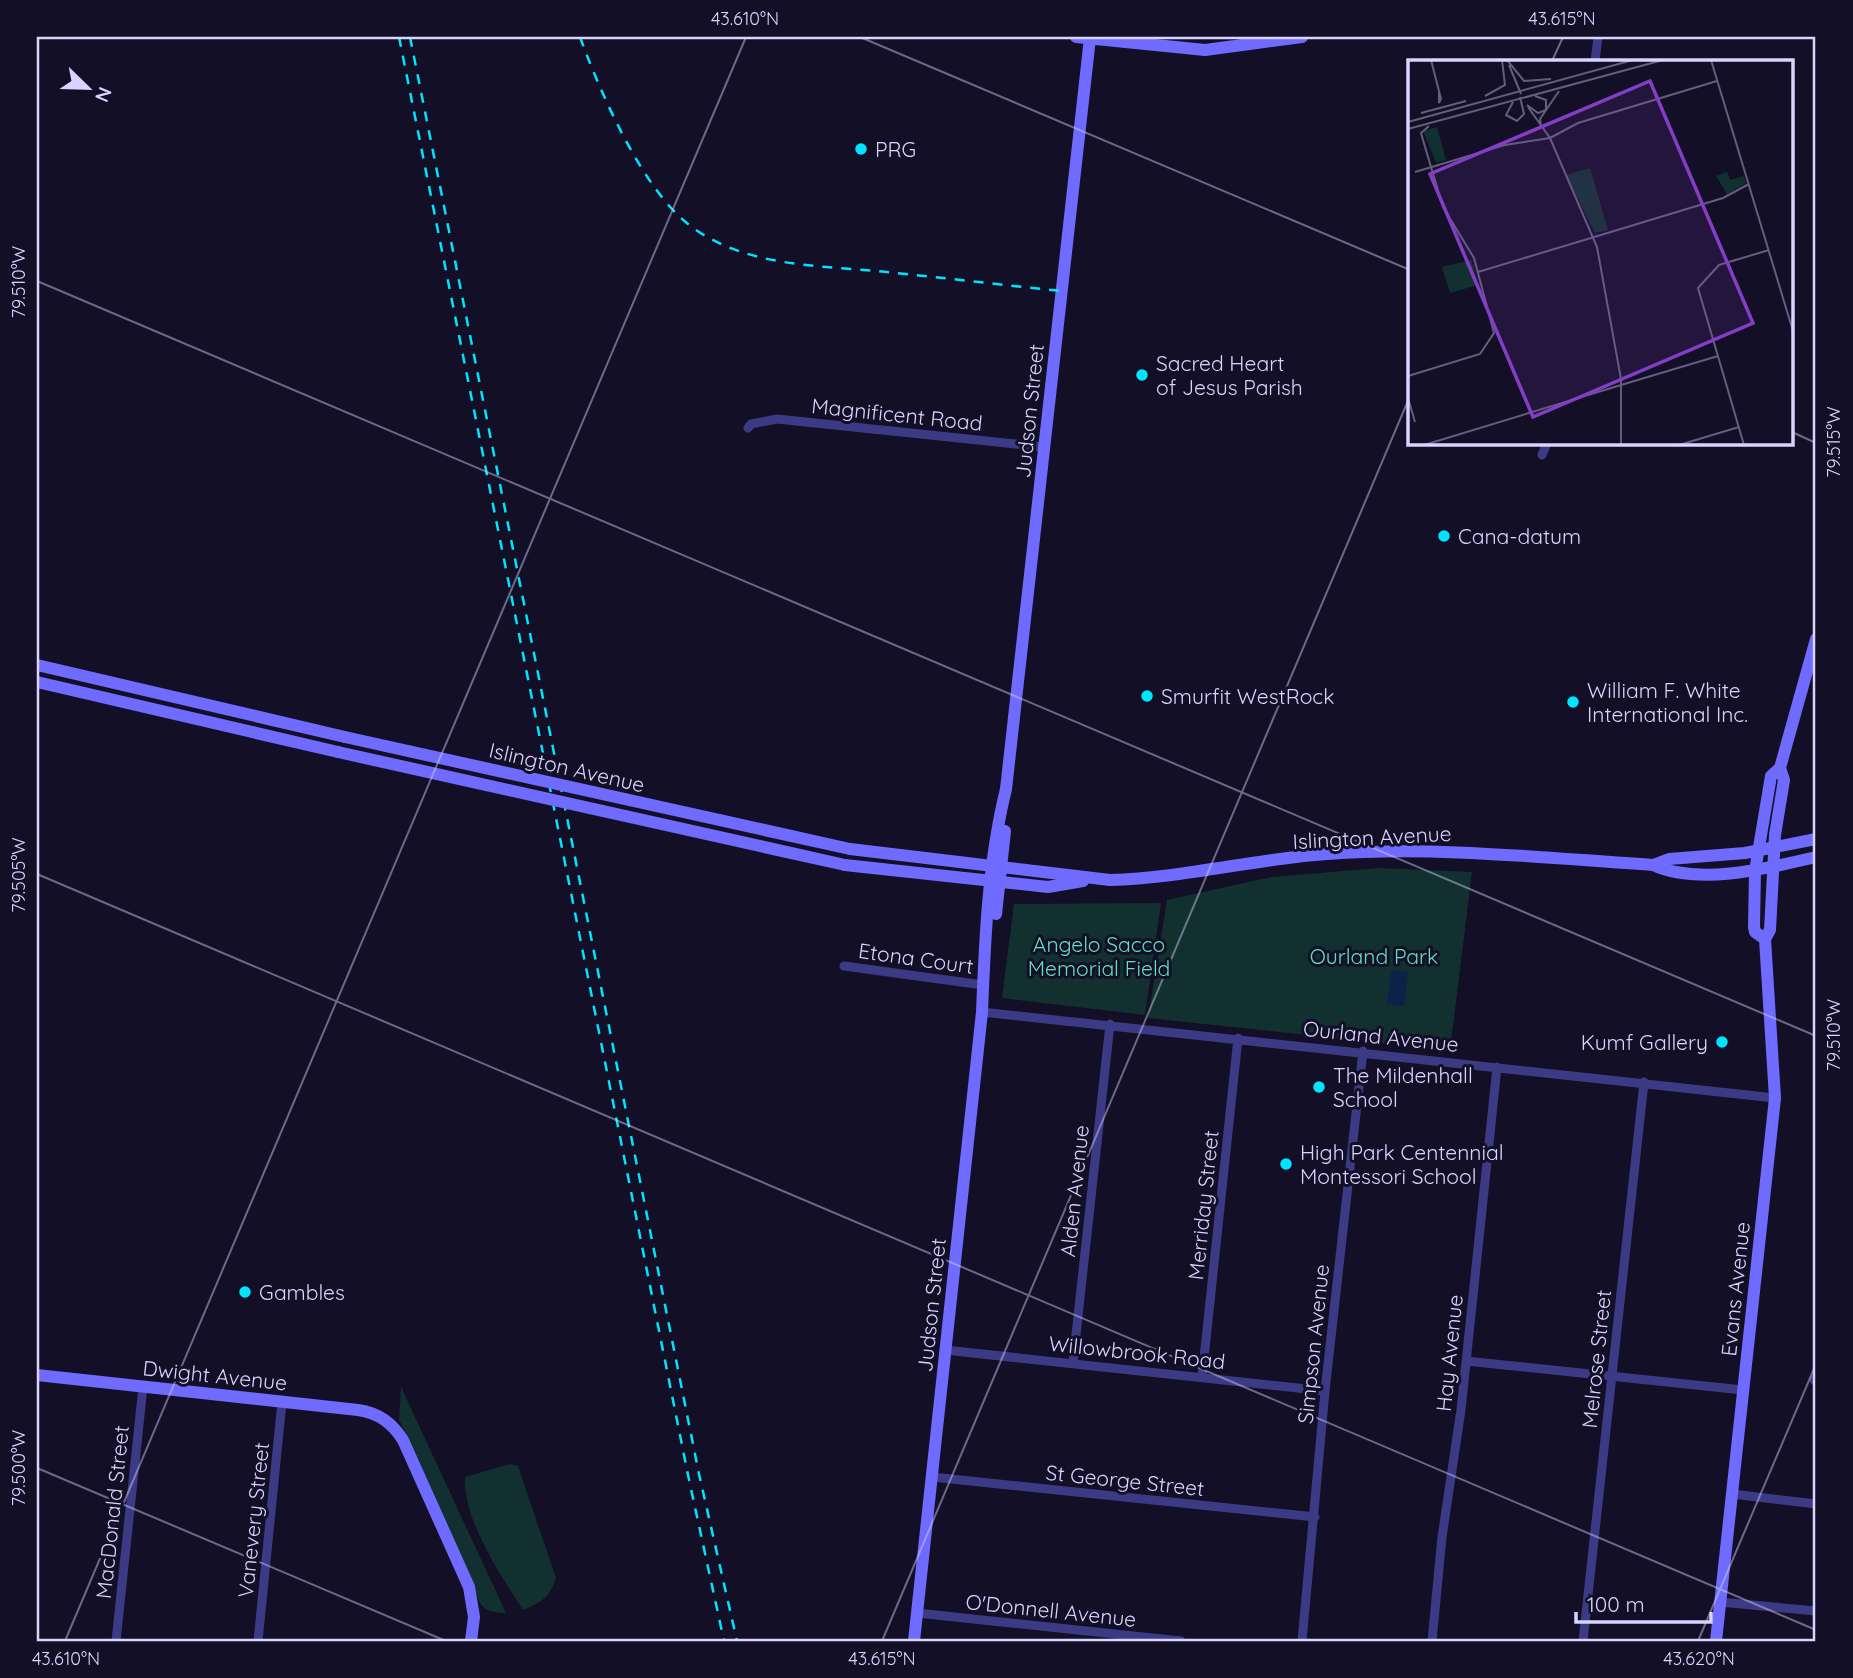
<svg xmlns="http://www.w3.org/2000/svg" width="1853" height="1678" viewBox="0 0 1853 1678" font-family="Quicksand,sans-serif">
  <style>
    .green { fill: #12302f }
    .water { fill: #0c2248 }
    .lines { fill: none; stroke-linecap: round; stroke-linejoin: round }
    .street { stroke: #3d3a85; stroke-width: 9 }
    .secondary { stroke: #6f6bff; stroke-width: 12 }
    .rail { stroke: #00e5ff; stroke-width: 2.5; stroke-dasharray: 10 9; stroke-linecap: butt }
    .secondary-bridge { stroke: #6f6bff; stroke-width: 12 }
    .ticks { fill: none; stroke: #d9d4ff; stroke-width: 2; stroke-opacity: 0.45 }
    .poi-dot { fill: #00e5ff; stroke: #130f26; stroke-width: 2.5 }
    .labels { text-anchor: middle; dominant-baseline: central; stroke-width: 6; stroke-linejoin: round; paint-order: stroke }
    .poi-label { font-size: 21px; fill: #d9d4ff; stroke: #130f26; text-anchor: start }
    .street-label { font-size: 21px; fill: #d9d4ff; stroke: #130f26 }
    .park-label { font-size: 21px; fill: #5fe0c0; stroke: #130f26 }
    .inset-road { fill: none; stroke: #625e7d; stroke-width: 2 }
    .view { fill: #843dc5; fill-opacity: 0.15; stroke: #843dc5; stroke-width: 3.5 }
    .inset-edge { fill: none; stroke: #d9d4ff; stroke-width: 3.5 }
    .neatline { fill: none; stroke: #d9d4ff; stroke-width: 2.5 }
    .ticks-label { font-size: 18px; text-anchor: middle; fill: #d9d4ff }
  </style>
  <rect width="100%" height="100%" fill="#130f26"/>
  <path class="green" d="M1380 868 1472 872 1450 1050 1148 1018 1167 900 1271 877Z
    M1161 903 1145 1015 1002 998 1014 904Z
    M401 1387 506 1613C485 1613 479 1607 474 1587L412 1444 399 1420Z
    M510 1464 518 1466 556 1578C550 1597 541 1603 523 1610 500 1574 463 1520 465 1477Z"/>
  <path class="water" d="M1391 970 1408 972 1404 1006 1387 1004Z"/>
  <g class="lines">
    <path class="street" d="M1595 61 1598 37
      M748 428 751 424 777 419 1044 447
      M1542 455 1547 443
      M844 966 983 985
      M982 1012 1775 1098
      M945 1350 1325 1391
      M1466 1361 1743 1390
      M1073 1362 1110 1024
      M1202 1377 1238 1038
      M1814 1380H1816
      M932 1477 1315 1517
      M1732 1494 1816 1504
      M1720 1602 1816 1611
      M917 1613 1181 1641
      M116 1641 143 1387
      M258 1641 282 1402
      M1302 1641 1325 1391 1363 1051
      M1432 1641 1442 1537 1461 1410 1497 1067
      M1583 1641 1644 1082"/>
    <path class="secondary" d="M1076 37 1205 50 1302 37
      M37 665 345 737
      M37 682 338 752
      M850 849 1110 880C1183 878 1254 859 1327 854 1436 846 1544 858 1653 865 1699 886 1769 868 1816 857
      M845 865 1048 887 1083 881
      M1653 865 1669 859 1745 853 1816 839
      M996 914 1005 831
      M1765 939 1755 932 1754 927 1755 871 1771 776 1780 768
      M37 1375 358 1410C379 1413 392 1423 403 1440L469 1587 474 1617 471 1641
      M914 1641 982 1012C985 937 988 862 1006 789L1090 38
      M1716 1641 1775 1098 1765 939 1770 930 1775 835 1784 780 1780 768 1816 639"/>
    <path class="rail" d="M399 37 688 1475 724 1641
      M410 37 699 1474 737 1641
      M580 37C600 92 642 188 688 224 744 268 819 265 887 272 945 278 1003 285 1061 291"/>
    <path class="secondary-bridge" d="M345 737 850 849
      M338 752 845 865"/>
  </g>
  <path class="ticks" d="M860 37 1410 270M1552 61 1563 37M37 281 1816 1036M1792 432 1816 443M37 874 1816 1630M37 1468 446 1641M65 1641 746 37M882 1641 1410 396M1698 1641 1816 1364"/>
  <g class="poi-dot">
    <circle cx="861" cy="149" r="7"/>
    <circle cx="1142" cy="375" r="7"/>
    <circle cx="1444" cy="536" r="7"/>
    <circle cx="1147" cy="696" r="7"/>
    <circle cx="1573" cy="702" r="7"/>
    <circle cx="1722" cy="1042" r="7"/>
    <circle cx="1319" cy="1087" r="7"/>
    <circle cx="1286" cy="1164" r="7"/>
    <circle cx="245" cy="1292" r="7"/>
  </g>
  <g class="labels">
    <g class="poi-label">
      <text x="875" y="149">PRG</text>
      <text x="1156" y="363">Sacred Heart<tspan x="1156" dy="24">of Jesus Parish</tspan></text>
      <text x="1458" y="536">Cana-datum</text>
      <text x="1587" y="690">William F. White<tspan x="1587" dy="24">International Inc.</tspan></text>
      <text x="1161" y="696">Smurfit WestRock</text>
      <text x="1708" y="1042" text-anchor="end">Kumf Gallery</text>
      <text x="1333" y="1075">The Mildenhall<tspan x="1333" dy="24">School</tspan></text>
      <text x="1300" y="1152">High Park Centennial<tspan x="1300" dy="24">Montessori School</tspan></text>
      <text x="259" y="1292">Gambles</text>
    </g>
    <g class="street-label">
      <text transform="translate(1029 411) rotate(-84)">Judson Street</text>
      <text transform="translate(897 414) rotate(6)">Magnificent Road</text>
      <text transform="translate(567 767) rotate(13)">Islington Avenue</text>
      <text transform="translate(1372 837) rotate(-3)">Islington Avenue</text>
      <text transform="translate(916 958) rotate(8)">Etona Court</text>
      <text transform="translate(1381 1036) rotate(6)">Ourland Avenue</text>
      <text transform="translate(1074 1191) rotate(-84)">Alden Avenue</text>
      <text transform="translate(1203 1205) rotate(-84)">Merriday Street</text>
      <text transform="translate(1735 1289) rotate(-84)">Evans Avenue</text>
      <text transform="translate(931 1305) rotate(-84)">Judson Street</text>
      <text transform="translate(1313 1344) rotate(-84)">Simpson Avenue</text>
      <text transform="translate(1137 1352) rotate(6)">Willowbrook Road</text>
      <text transform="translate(1449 1353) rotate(-84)">Hay Avenue</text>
      <text transform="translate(1596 1359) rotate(-84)">Melrose Street</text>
      <text transform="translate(215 1375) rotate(6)">Dwight Avenue</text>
      <text transform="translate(1125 1480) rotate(6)">St George Street</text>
      <text transform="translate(112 1512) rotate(-84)">MacDonald Street</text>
      <text transform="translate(253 1520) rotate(-84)">Vanevery Street</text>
      <text transform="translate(1051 1610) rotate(6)">O'Donnell Avenue</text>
    </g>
    <g class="park-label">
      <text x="1099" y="944">Angelo Sacco<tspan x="1099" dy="24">Memorial Field</tspan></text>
      <text x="1374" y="956">Ourland Park</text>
    </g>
  </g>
  <g transform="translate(1408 60)">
    <rect width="385" height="385" fill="#130f26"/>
    <path d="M29 67 38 100 28 103 15 71ZM182 108 200 170 187 173 158 115ZM319 112 322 120 336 116 338 123 319 134 308 116ZM63 200 70 225 42 233 34 207Z" fill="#12302f"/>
    <path class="inset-road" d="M23 0 33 39 31 43V32M99 0 116 21 143 19M303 0 385 271M101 5 113 34M77 36 97 25 94 0M105 42 98 55 109 61 116 54 112 37M119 45 130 53 138 50V40L127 36M120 47 142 78 189 187 213 319V385M13 53 58 41M0 62 225 0M21 66 13 73 23 107M133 66 132 59 151 31M0 69 255 0M142 78 170 63 309 21M7 112 97 85 142 78M173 181 315 138 341 124M70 212 173 181M0 316 72 294 86 273 66 198 35 147 23 107M223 322 310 296M0 338 7 362M16 385 223 322M271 385 331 367M336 385 290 228 311 205 361 190"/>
    <path class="view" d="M242 21 345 263 125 357 22 114Z"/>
    <rect width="385" height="385" class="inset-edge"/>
  </g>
  <rect width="1853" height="1678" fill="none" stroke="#130f26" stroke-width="77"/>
  <g transform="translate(88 88) rotate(113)" stroke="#130f26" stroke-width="5" paint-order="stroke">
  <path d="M0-5L12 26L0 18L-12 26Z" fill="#d9d4ff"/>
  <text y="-10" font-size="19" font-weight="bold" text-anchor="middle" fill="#d9d4ff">N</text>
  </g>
  <path d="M1576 1612v10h135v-10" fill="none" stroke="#d9d4ff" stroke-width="3.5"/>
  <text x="1587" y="1612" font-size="21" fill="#d9d4ff" stroke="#130f26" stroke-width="5" paint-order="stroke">100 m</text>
  <rect x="38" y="38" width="1776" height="1602" class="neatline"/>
  <g class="ticks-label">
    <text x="745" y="25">43.610°N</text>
    <text x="1562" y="25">43.615°N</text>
    <text transform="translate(19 282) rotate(-90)" y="6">79.510°W</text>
    <text transform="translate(1834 442) rotate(-90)" y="6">79.515°W</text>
    <text transform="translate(19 875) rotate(-90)" y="6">79.505°W</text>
    <text transform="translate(1834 1035) rotate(-90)" y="6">79.510°W</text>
    <text transform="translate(19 1468) rotate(-90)" y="6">79.500°W</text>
    <text x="66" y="1665">43.610°N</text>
    <text x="882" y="1665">43.615°N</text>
    <text x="1699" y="1665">43.620°N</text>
  </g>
</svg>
